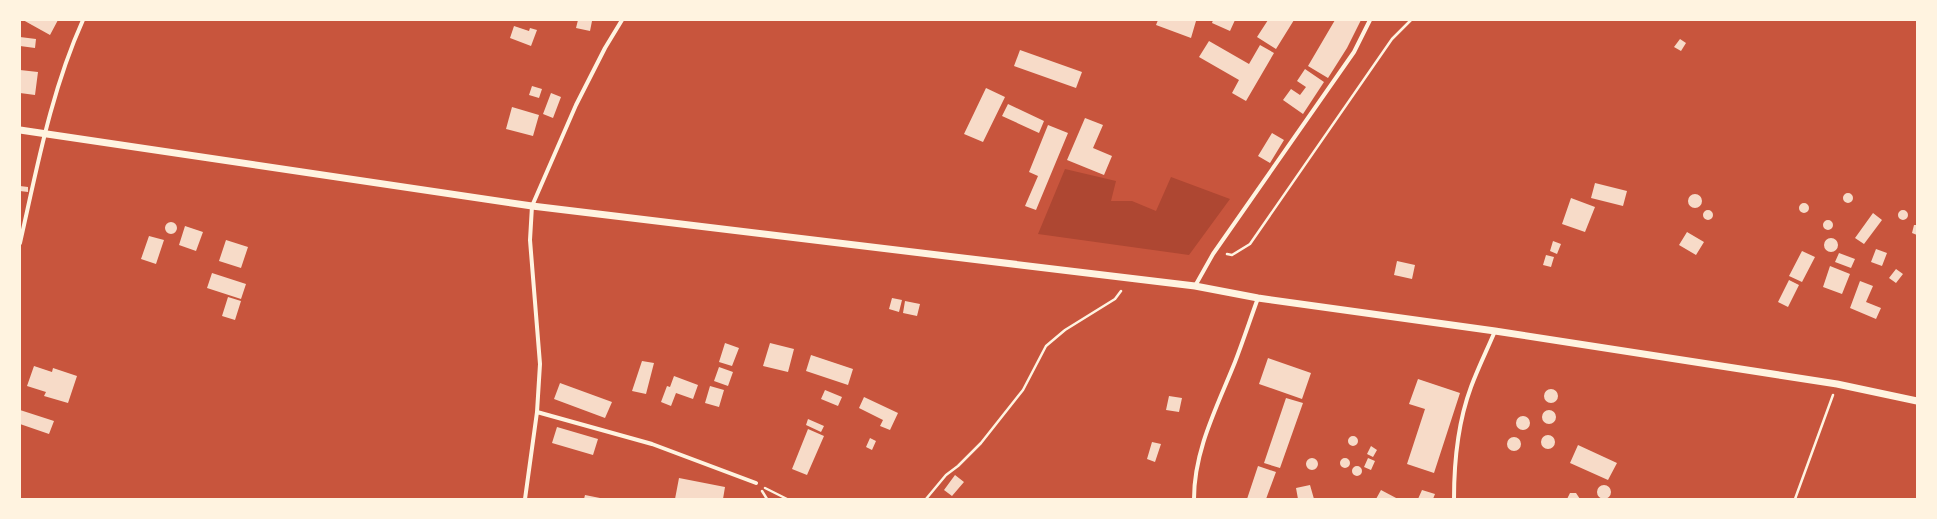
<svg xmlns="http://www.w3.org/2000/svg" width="1937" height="519" viewBox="0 0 1937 519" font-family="'Golos Text',sans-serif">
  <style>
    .green { fill: #ae4732 }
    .building { fill: #f7dbc8 }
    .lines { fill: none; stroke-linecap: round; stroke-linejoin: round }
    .path { stroke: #fff3e0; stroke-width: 2.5 }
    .minor { stroke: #fff3e0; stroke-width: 4 }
    .tertiary { stroke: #fff3e0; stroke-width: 7 }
  </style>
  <rect width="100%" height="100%" fill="#c8553d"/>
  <path class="green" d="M1065 169 1116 181 1111 201H1132L1156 211 1171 177 1230 199 1189 255 1038 234Z"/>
  <path class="building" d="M23 20H58L50 35Z
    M578 20 592 21 590 31 576 28Z
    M1158 20H1193L1196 21 1191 38 1156 25Z
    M1213 20H1235L1230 31 1212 23Z
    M1268 20H1294L1276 49 1257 37Z
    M1335 20H1361L1347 48 1328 78 1308 66Z
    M514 26 529 31 530 28 537 30 531 46 510 38Z
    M20 37 36 39 35 48 20 46Z
    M1680 39 1686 43 1681 51 1674 47Z
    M1209 41 1249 64 1260 45 1274 53 1246 101 1232 93 1239 80 1199 57Z
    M1020 50 1082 72 1076 88 1014 66Z
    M1305 69 1324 82 1303 114 1283 100 1291 89 1300 95 1306 87 1297 81Z
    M20 70 38 72 35 95 20 93Z
    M532 86 542 89 539 98 529 95Z
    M986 88 1005 97 983 142 964 134Z
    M551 93 561 97 553 118 543 114Z
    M1008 104 1044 121 1039 133 1002 116Z
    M512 107 539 115 533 136 506 129Z
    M1085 118 1103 125 1093 148 1112 156 1104 175 1067 160Z
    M1048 125 1068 133 1036 210 1025 206 1038 176 1029 172Z
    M1272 133 1284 140 1270 163 1258 156Z
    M1595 183 1627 191 1623 206 1591 198Z
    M20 186 28 187V192L20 191Z
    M1843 198a5 5 0 1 1 10 0a5 5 0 1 1-10 0Z
    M1688 201a7 7 0 1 1 14 0a7 7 0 1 1-14 0Z
    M1571 198 1595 207 1585 232 1562 224Z
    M1799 208a5 5 0 1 1 10 0a5 5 0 1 1-10 0Z
    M1898 215a5 5 0 1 1 10 0a5 5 0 1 1-10 0Z
    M1703 215a5 5 0 1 1 10 0a5 5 0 1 1-10 0Z
    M1873 213 1882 220 1864 244 1855 238Z
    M1823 225a5 5 0 1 1 10 0a5 5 0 1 1-10 0Z
    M165 228a6 6 0 1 1 12 0a6 6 0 1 1-12 0Z
    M1914 225H1917V235L1912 233Z
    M185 226 203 232 196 251 179 245Z
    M1687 232 1704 242 1696 255 1679 245Z
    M149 236 164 240 156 264 141 259Z
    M1824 245a7 7 0 1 1 14 0a7 7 0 1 1-14 0Z
    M226 240 248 247 241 268 219 261Z
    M1553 241 1561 244 1557 254 1550 251Z
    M1876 249 1887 253 1882 266 1871 262Z
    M1802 251 1815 257 1802 282 1789 276Z
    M1839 253 1855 259 1851 268 1835 262Z
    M1546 255 1554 257 1551 267 1543 265Z
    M1397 261 1415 265 1412 279 1394 275Z
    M1830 266 1850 274 1842 294 1823 287Z
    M1896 269 1903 274 1896 283 1889 278Z
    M212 273 246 284 241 299 207 288Z
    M1789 280 1799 285 1788 307 1778 302Z
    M1860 281 1873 286 1866 302 1881 308 1876 319 1850 308Z
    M228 297 241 301 235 320 222 316Z
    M892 298 902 300 899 312 889 309Z
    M905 301 920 304 917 316 903 313Z
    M725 343 739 348 732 366 719 362Z
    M770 343 794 349 788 372 763 366Z
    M811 355 853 369 848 385 806 371Z
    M1268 358 1311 373 1302 399 1259 384Z
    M642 361 654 363 646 394 632 391Z
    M34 366 52 372 53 368 77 376 68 403 44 396 46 392 27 386Z
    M719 367 733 372 728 386 714 381Z
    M674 376 698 385 693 399 676 393 671 406 661 402 667 386 670 387Z
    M1418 379 1460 393 1434 473 1407 464 1425 409 1409 404Z
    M560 383 612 402 605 418 554 399Z
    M710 386 724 390 719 407 705 403Z
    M1544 396a7 7 0 1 1 14 0a7 7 0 1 1-14 0Z
    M825 390 842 397 838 406 821 399Z
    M1169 396 1182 398 1179 412 1166 410Z
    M864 397 898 413 890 430 880 426 883 420 859 408Z
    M1286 398 1303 403 1280 468 1264 463Z
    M20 410 54 421 49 434 20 424Z
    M1542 417a7 7 0 1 1 14 0a7 7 0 1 1-14 0Z
    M1516 423a7 7 0 1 1 14 0a7 7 0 1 1-14 0Z
    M808 419 824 426 821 432 806 425Z
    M557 427 598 439 593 455 552 443Z
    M808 429 824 436 807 475 792 469Z
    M1541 442a7 7 0 1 1 14 0a7 7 0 1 1-14 0Z
    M1348 441a5 5 0 1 1 10 0a5 5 0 1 1-10 0Z
    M1507 444a7 7 0 1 1 14 0a7 7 0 1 1-14 0Z
    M870 438 876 441 872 450 866 447Z
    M1152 442 1161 444 1155 462 1147 459Z
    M1578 445 1617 463 1608 480 1570 463Z
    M1371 446 1377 450 1373 457 1367 454Z
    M1306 464a6 6 0 1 1 12 0a6 6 0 1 1-12 0Z
    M1340 463a5 5 0 1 1 10 0a5 5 0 1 1-10 0Z
    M1368 458 1375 461 1371 470 1364 467Z
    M1352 471a5 5 0 1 1 10 0a5 5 0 1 1-10 0Z
    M1258 466 1276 472 1266 499H1247Z
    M955 475 964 482 952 496 944 490Z
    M679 478 725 487 723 499H675Z
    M1310 485 1314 499H1298L1296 488Z
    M1597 492a7 7 0 1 1 14 0a7 7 0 1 1-14 0Z
    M1381 490 1398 499H1376Z
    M1422 490 1435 494 1433 499H1418Z
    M1570 493H1576L1580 499H1567Z
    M585 495 600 498V499H584Z"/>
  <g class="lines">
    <path class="path" d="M1227 254 1232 255 1250 244 1392 39 1411 20
      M765 488 787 499
      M762 491 767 499
      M926 499 946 475 958 466 981 443 1023 390 1046 346 1065 330 1115 299 1121 291
      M1795 499 1833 395"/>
    <path class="minor" d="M20 243C37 168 51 91 83 20
      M1195 286 1213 254 1354 52 1370 20
      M537 412 652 444 756 483
      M525 499 537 412 540 364 530 240 532 206 576 105 605 48 622 20
      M1194 499C1194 450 1217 407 1235 362 1243 341 1250 320 1258 298
      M1454 499C1454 463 1458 422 1471 387 1478 368 1487 350 1495 331"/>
    <path class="tertiary" d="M20 130 532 206 1195 286 1258 298 1495 331 1837 384 1917 401"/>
  </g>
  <rect width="1937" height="519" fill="none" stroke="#fff3e0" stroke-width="42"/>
</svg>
